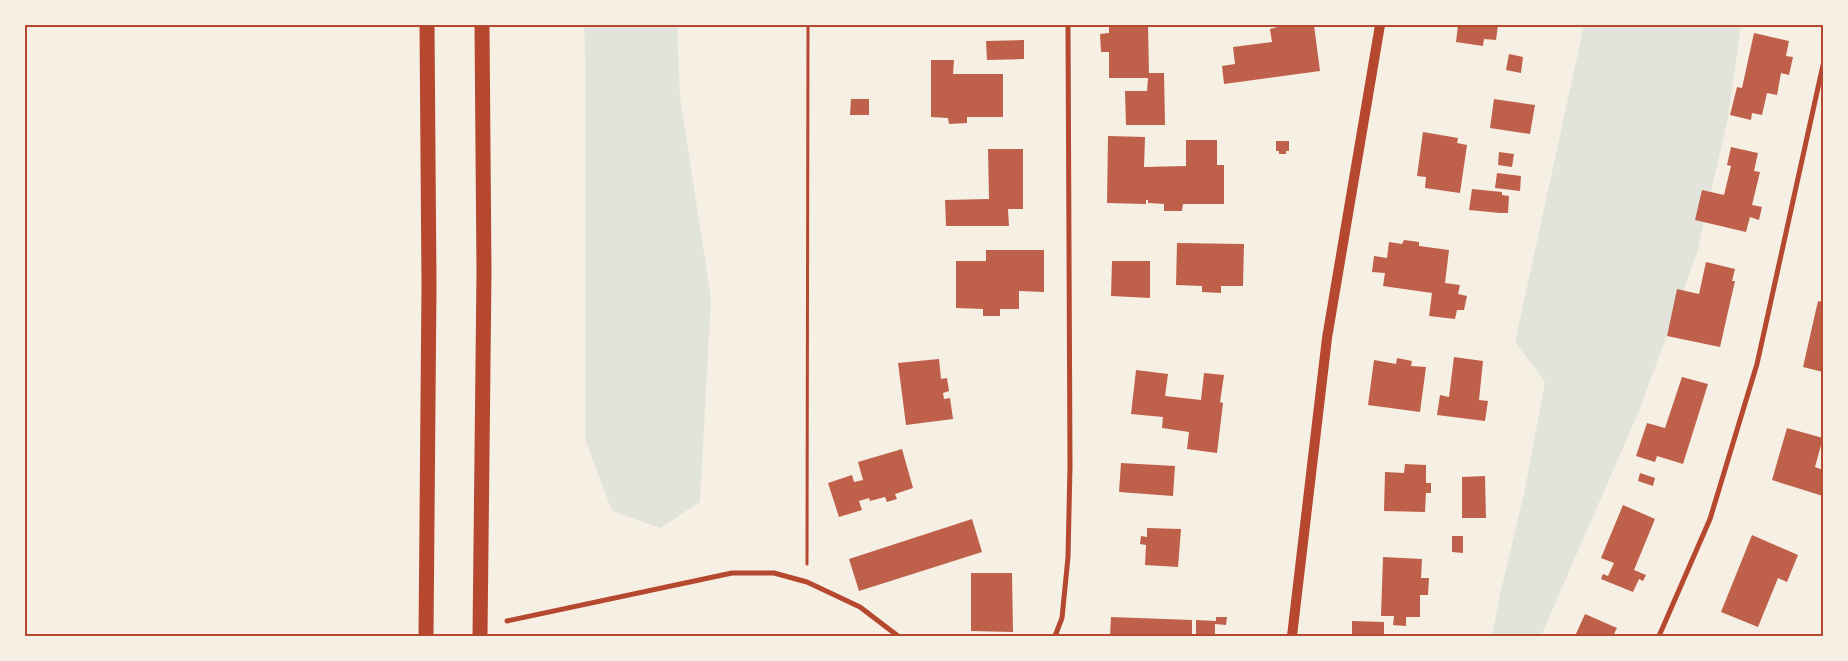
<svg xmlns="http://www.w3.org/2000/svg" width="1848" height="661" viewBox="0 0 1848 661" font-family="Arial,sans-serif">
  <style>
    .green { fill: #e2e4dc }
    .building { fill: #bf614a }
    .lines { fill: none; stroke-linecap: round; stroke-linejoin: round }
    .path { stroke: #b5482f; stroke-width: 3 }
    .minor { stroke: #b5482f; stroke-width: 5 }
    .secondary { stroke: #b5482f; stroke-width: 10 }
    .motorway { stroke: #b5482f; stroke-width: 15 }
    .neatline { fill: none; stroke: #b5482f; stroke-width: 2 }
  </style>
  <rect width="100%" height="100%" fill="#f6efe4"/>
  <path class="green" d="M584 25H677L680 97 711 298 700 502 660 528 612 511 585 439V53Z
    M1584 25H1741L1728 118 1697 253 1639 411 1541 636H1492L1500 594 1524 494 1545 382 1515 342Z"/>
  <path class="building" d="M1109 25H1148L1149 73H1164L1165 125H1126L1125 91H1147L1148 78H1109V52H1101L1100 34 1109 33Z
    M1285 25H1314L1320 71 1224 84 1222 66 1235 64 1233 47 1272 42 1270 29Z
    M1458 25H1498L1496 40 1484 39 1483 46 1456 42Z
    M1754 33 1789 41 1786 56 1793 57 1789 75 1781 73 1777 95 1767 93 1762 115 1752 113 1751 120 1730 115 1737 87 1742 88Z
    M1024 40V59L987 60 986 41Z
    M1509 54 1523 57 1521 73 1506 70Z
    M931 60H954L953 74H1003V117H967V123L949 124 948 118 931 117Z
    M851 99H869V115H850Z
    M1494 99 1535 105 1530 134 1490 128Z
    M1423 132 1458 138 1457 143 1467 145 1460 193 1425 188 1426 177 1417 176Z
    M1108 136 1145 137 1144 167 1186 166V140H1217V165H1224V204H1183L1182 211H1164V204L1148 203V200H1146V204L1107 203Z
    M1276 141H1289V151H1286V154H1279V151H1276Z
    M1731 147 1758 153 1754 171 1760 172 1752 205 1762 207 1759 220 1750 217 1746 232 1695 220 1702 190 1724 195 1731 166 1727 165Z
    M988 149H1023V209H1008L1009 226H946L945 200 989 199Z
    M1499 152 1514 154 1512 167 1498 165Z
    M1497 173 1521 176 1520 191 1495 188Z
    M1472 189 1502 192V195L1509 196 1508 213H1500L1469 210Z
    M1404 240 1419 242V246L1449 250 1445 283 1460 285 1458 294 1467 296 1464 310H1457L1455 319 1429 316 1432 293 1383 286 1385 273 1372 272 1374 256 1387 258 1389 242 1402 244Z
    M1177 243 1244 244 1243 286H1221V293L1202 292V286L1176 285Z
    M986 250H1044V292L1019 291V309H1000V316H983V309L956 308V261H986Z
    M1112 261H1150V298L1111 296Z
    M1706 262 1735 269 1732 281H1735L1720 347 1667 336 1677 289 1699 294Z
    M1818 301 1823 302V372L1803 367Z
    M1454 357 1483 361 1479 400 1488 401 1485 421 1437 415 1440 395 1449 397Z
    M1397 358 1412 361 1411 366 1426 367 1420 412 1368 405 1374 360 1396 364Z
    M939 359 941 379 947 378 949 391 943 393 944 399 950 398 953 419 906 425 898 363Z
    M1136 370 1168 374 1165 396 1201 400 1204 373 1224 375 1220 402 1223 403 1217 453 1187 449 1189 432 1162 428 1163 417 1131 414Z
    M1682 377 1708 384 1683 464 1657 456 1655 462 1636 456 1647 423 1665 428Z
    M1787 428 1823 438 1815 467 1823 470V496L1772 480Z
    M902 449 913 488 895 494 897 499 887 502 885 497 870 501 869 498 859 501 862 510 839 517 828 483 852 475 854 482 863 480 858 462Z
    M1121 463 1175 466 1173 496 1119 492Z
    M1405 464 1426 465V483H1431V493H1426L1425 512 1384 511 1385 472 1404 473Z
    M1640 473 1655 478 1653 486 1638 481Z
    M1485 476 1486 518H1462V477Z
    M1623 505 1655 519 1634 570 1646 575 1643 581 1639 579 1633 592 1601 579 1603 574 1608 576 1614 563 1601 558Z
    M972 519 982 552 859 591 849 559Z
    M1147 528 1181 529 1178 567 1145 565 1146 545 1140 544 1141 536 1147 537Z
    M1752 535 1798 555 1787 582 1778 578 1758 627 1721 612Z
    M1452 536H1463V553L1452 552Z
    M1383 557 1422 559 1421 578H1429L1428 595H1420V617H1406V626L1393 625 1394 616H1381Z
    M971 573H1012L1013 632 971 631Z
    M1585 614 1617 628 1613 636H1575Z
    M1111 617 1192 620V636H1110Z
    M1216 617H1227L1226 625 1215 624V636H1196V620L1216 621Z
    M1352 621 1384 622V636H1352Z"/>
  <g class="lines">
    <path class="path" d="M807 564 808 25"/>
    <path class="minor" d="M507 621 732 573H774L807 582 860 607 898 636
      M1055 636 1062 618 1068 557 1070 466 1068 25
      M1659 636 1710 519 1757 364 1823 65"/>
    <path class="secondary" d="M1292 636 1327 338 1380 25"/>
    <path class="motorway" d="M426 636 429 285 427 25
      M480 636 484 272 482 25"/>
  </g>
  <rect width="1848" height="661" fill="none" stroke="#f6efe4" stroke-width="52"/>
  <rect x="26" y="26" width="1796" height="609" class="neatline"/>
</svg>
